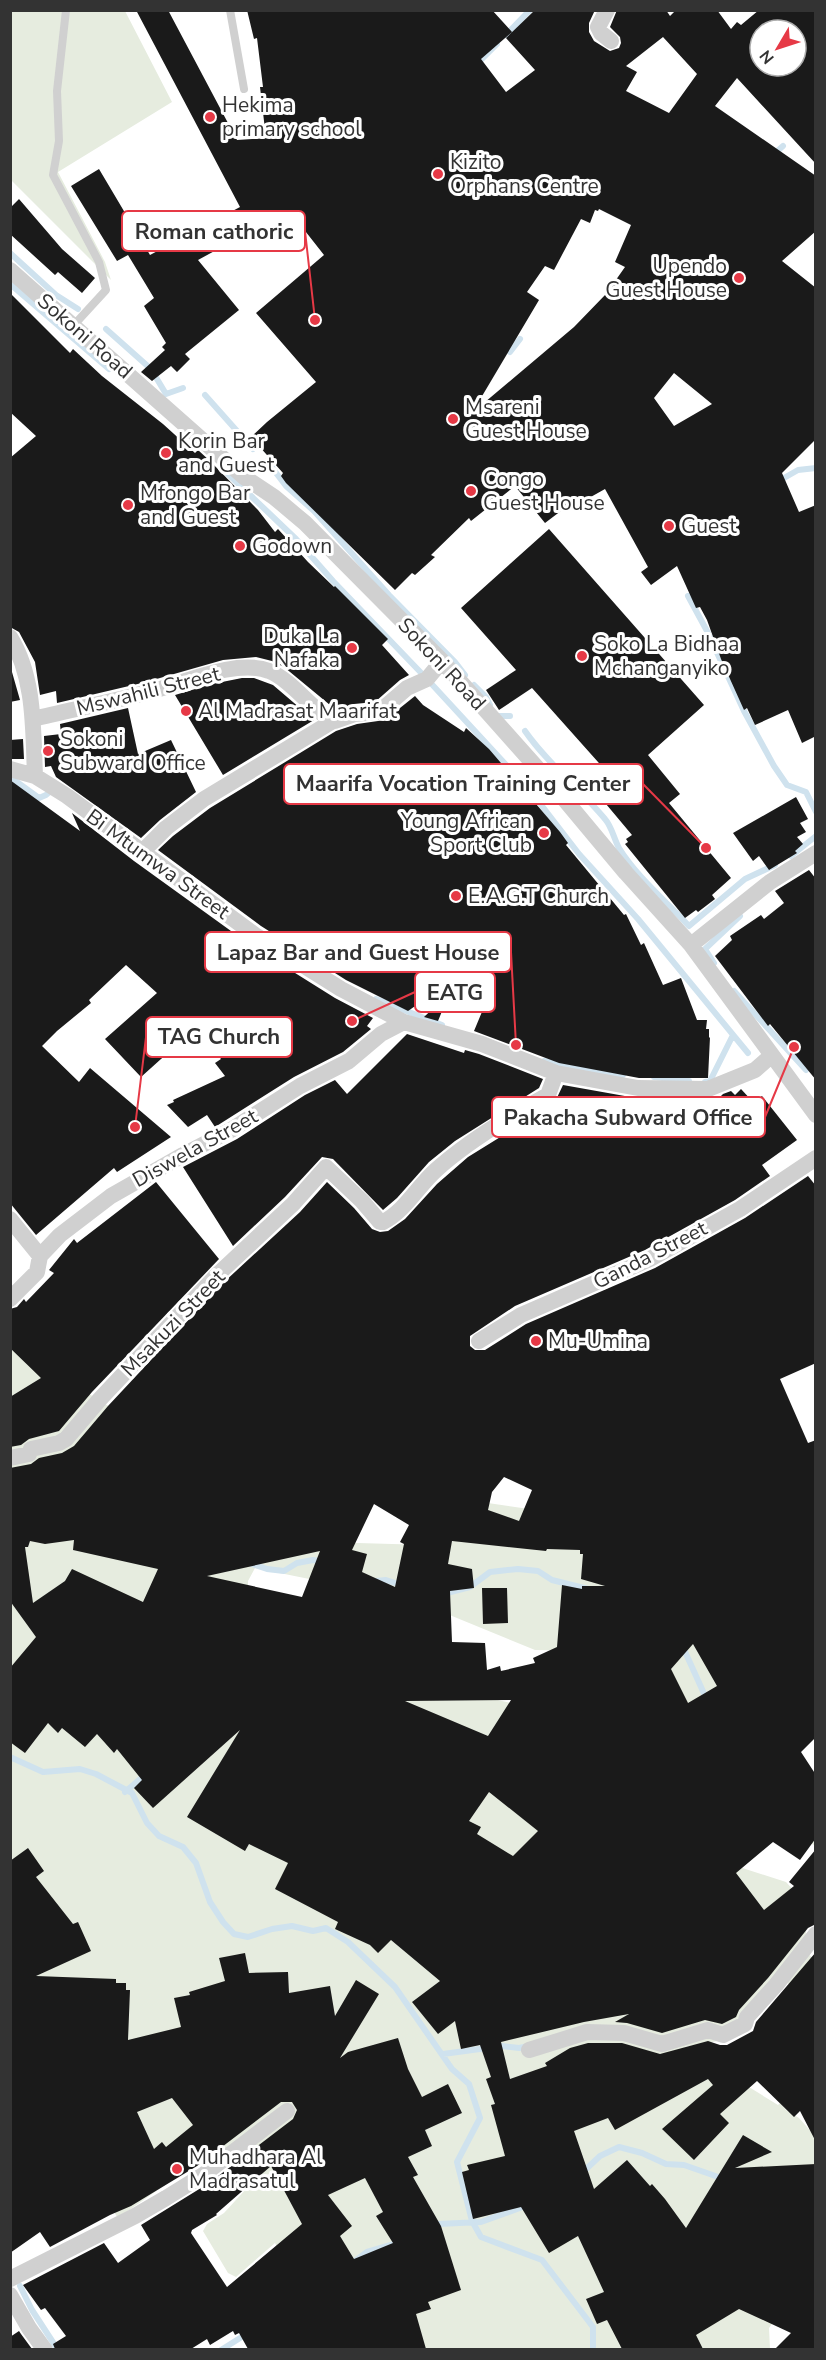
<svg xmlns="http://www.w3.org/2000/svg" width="826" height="2360" viewBox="0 0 826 2360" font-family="'Nunito Sans',sans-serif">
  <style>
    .green { fill: #e6ecdf }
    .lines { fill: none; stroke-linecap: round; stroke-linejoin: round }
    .stream { stroke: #cfe2ee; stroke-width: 6 }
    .building { fill: #1a1a1a; fill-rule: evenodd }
    .service { stroke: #d0d0d0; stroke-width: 8 }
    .minor { stroke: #d0d0d0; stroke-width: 16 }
    .poi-dot { fill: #e63946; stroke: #fff; stroke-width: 2 }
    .labels { text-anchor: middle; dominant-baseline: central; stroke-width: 6; stroke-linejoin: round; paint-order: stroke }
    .poi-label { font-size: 21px; fill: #333; stroke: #fff; text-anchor: start }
    .street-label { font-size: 21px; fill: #333; stroke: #fff }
    .leader { fill: none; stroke: #e63946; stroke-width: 2 }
    .callout-dot { fill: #e63946; stroke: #fff; stroke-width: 2 }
    .callout { fill: #fff; stroke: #e63946; stroke-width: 2 }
    .callout-label { font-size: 22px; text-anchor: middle; font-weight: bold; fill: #333 }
  </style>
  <rect width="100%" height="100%" fill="#fff"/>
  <path class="green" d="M11 11H125L172 102 58 172 105 262 111 280 11 180Z
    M11 1345 158 1437 251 1540 427 1545 454 1541 488 1503 550 1512 686 1609 815 1774V1846L734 1788 638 1652 535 1650 413 1600 255 1568 248 1581V1605L329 1663 552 1712 733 1865 786 1882 809 1907 804 1949 815 1961V2006L780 1977 718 2041 684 2047 778 2105 780 2103 786 2110 799 2118 815 2136V2281L798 2290 769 2328 770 2349H375L306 2302 275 2243 236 2277 228 2273 203 2231 207 2224 224 2213 246 2189 223 2144 118 2218 11 2059Z"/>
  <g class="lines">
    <path class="stream" d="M506 35 530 10
      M476 65 497 44
      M774 154 783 146
      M10 253 56 295 78 309
      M10 284 109 369
      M106 329 151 369 166 394 183 388
      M510 352 520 339
      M205 395 253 449
      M267 461 286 486 314 511 389 595 455 662 465 675
      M228 474 296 539 333 581 427 679 532 793 579 854 638 919 748 1053
      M777 482 798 470 816 468
      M688 596 707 631 744 711 774 766 787 785 806 792 816 812
      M474 685 486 697 490 705
      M495 716H510
      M525 731C547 763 580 789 605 819 612 827 614 839 619 848 637 877 666 901 689 926L745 879 775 865
      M10 777 39 798 46 795 53 789
      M791 856 816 836
      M714 963 705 949 740 916
      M734 991 806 1070
      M376 999 442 1025
      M544 1061 623 1075
      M654 1077 689 1081
      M705 1082 710 1081 733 1035
      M249 1563 267 1569 284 1571 297 1563 313 1560 323 1562
      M376 1581 386 1580 404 1586
      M443 1594 470 1587 490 1572 518 1569 538 1571 552 1580 588 1589
      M682 1645 706 1698
      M10 1757 43 1772 80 1769 96 1774 132 1793 147 1823 159 1836 183 1847 196 1863 210 1902 223 1922 234 1934 248 1937 272 1929 292 1926 313 1931 326 1928 348 1942 395 1987 452 2069 469 2084 480 2118 457 2162 472 2221 481 2237 542 2260 593 2327V2350
      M125 1792 146 1774
      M443 2054 502 2046 519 2048 529 2046
      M583 2172 600 2156 619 2147 642 2153 666 2164 684 2165 724 2179
      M434 2226 438 2224 481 2222 528 2205
      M355 2261 367 2252 394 2244
      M20 2286 32 2310 58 2350
      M221 2350 248 2333"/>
  </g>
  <path class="building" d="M136 10H168L237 140 266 138 260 87H263L257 38 254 39 247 10H492L512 32 481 59 506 92 535 70 506 38 535 10H595L589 23V32L594 41 610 51 619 48 621 43 620 37 610 27 617 10H666L670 16 676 10H717L731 29 737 22 741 25 759 10H816V164L737 78 715 106 816 176V231L782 261 816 288V439L782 473 799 512 816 505V736L802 743 788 710 755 725 747 708 744 710 721 659 707 620 700 607 696 608 677 566 651 585 641 572 648 567 605 489 580 503 578 498 545 523 515 486 471 521 469 518 431 555 435 557 415 575 412 573 395 590 286 483 281 476 283 473 251 437 267 422 316 382 256 313 324 255 302 227 295 232 283 218 254 233 253 230 198 260 239 310 185 354 190 359 177 372 171 366 152 381 141 372 165 350 162 347 166 343 144 306 154 298 128 255 117 261 71 186 99 169 150 255 240 207ZM760 30H796V66H760ZM663 37 697 74 669 113 626 91 637 72 626 66ZM599 209 631 225 615 262 625 267 606 294 574 327 472 413 539 300 527 292 545 266 554 270 581 219 590 223 595 210 598 211ZM674 373 712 404 674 426 654 398Z
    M19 199 62 249 95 278 82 293 58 272 55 275 10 234V208Z
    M10 293 70 353 73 349 102 376 163 424 195 453 198 450 210 461 258 510 275 532 278 529 308 562 334 587 335 586 388 639 382 645 409 675 400 680 375 702 354 704 336 710 284 667 272 661 256 657 223 660 146 682 57 703 56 691 40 695 35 662 19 632 10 627V458L36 436 10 412Z
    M549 529 704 705 648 755 680 794 669 803 731 878 712 895 715 899 698 912 696 910 685 918 625 844 628 842 626 839 632 835 606 804 623 790 532 688 499 710 486 690 516 670 461 608Z
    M10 665 20 700 10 702Z
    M242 678H254L273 685 314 720 223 775 175 695 212 684Z
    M415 696 423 705 464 732 466 728 489 749 560 832 568 843 566 845 624 915 626 914 641 945 644 943 663 985 681 978 697 1020H707L706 1029H709V1038L710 1037 708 1078H639L559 1063 474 1031 489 995 454 982 438 1021 424 1017 441 1001 434 993 408 1011 346 980 261 926 158 850 173 836 210 808 336 731 357 724 385 720Z
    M128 708 138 754 171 740 196 792 160 820 141 838 56 777 51 766 45 767 44 736 61 734 60 724Z
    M23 739 24 759H10V740Z
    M10 780 80 831 72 813 134 861 249 944 335 998 373 1018 367 1026 371 1029 343 1052 294 1077 215 1127 207 1115 188 1127 167 1105 174 1102 173 1100 225 1076 215 1063 221 1059 193 1023 167 1045 171 1050 141 1077 105 1039 157 993 126 965 89 1000 91 1003 57 1031 42 1046 79 1082 90 1068 171 1137 117 1172 114 1168 36 1235 10 1203Z
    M796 797 808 819 800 823 806 832 797 837 803 844 795 851 797 853 769 870 759 856 753 861 733 833Z
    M809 870 816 879V1080L770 1024 768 1026 715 956 732 940 730 936 761 915 764 919 784 903 775 891Z
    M407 1034 464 1053 465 1050 479 1054 543 1079 539 1088 455 1141 429 1162 397 1198 383 1210 333 1159 322 1157 285 1197 233 1246 183 1167 237 1139 305 1095 335 1080 347 1094Z
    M563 1085 636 1098 707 1099 706 1111 723 1094 731 1091 735 1095 741 1089 753 1102 762 1096 797 1140 762 1165 770 1176 735 1200 645 1250 515 1306 470 1336V1346L475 1350H485L526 1324 655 1268 745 1218 808 1176 816 1186V1363L780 1379 808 1443 816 1440V1737L801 1752 816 1775V1838L800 1860 773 1842 736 1873 764 1910 794 1886 789 1882 816 1849V1924L808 1928 768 1978 739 2010 736 2017 722 2024 705 2020 662 2033 627 2023 615 2022 629 2014 584 2022 501 2042 510 2079 547 2066 545 2063 570 2048 588 2043H622L660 2054 708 2041 720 2045H727L753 2031 756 2022 816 1952V2142L800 2111 794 2117 757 2081 720 2114 729 2123 694 2160 662 2129 713 2085 708 2079 615 2130 608 2118 574 2131 594 2189 627 2160 650 2186 652 2184 665 2199 686 2228 743 2135 772 2152 735 2168 816 2164V2349H775L791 2333 739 2309 696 2335 703 2349H622L607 2320 597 2324 586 2299 604 2292 578 2236 549 2253 521 2207 473 2219 462 2172 469 2170 467 2165 505 2156 491 2105 495 2104 486 2079 491 2077 480 2045 461 2049 455 2021 438 2034 412 2002 440 1981 391 1940 378 1953 370 1945 335 1929 338 1922 275 1889 288 1863 249 1844 245 1851 187 1817 240 1730 153 1808 134 1788 142 1780 117 1749 114 1753 97 1734 85 1747 62 1728 58 1733 48 1723 25 1753 10 1742V1668L36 1637 10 1601V1468L31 1464 39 1458 62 1453 74 1446 108 1406 223 1283 300 1212 327 1182 354 1208 372 1229 380 1232 388 1231 405 1219 437 1184 468 1157 554 1104ZM504 1477 532 1490 519 1521 488 1510 492 1492ZM374 1504 409 1525 400 1542 404 1544 395 1587 362 1572 367 1554 352 1550ZM74 1540 73 1550 158 1569 143 1602 72 1569 65 1581 33 1603 25 1547H28L30 1541 45 1544ZM452 1541 546 1551 547 1549 580 1550V1554H583L581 1579 605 1586H582V1589L562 1585 557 1647 533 1658 535 1663 501 1671 500 1666 487 1670 485 1643 452 1642 450 1591 474 1588 472 1569 448 1564ZM320 1551 302 1597 207 1576ZM693 1644 717 1686 688 1703 671 1669ZM511 1700 488 1736 405 1701ZM489 1792 538 1831 513 1856 477 1834 481 1827 469 1821Z
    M156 1182 219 1259 92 1392 59 1431 29 1439 21 1445 10 1447V1397L41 1378 10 1348V1309L17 1307 24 1299 26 1302 54 1273 49 1270 74 1239 77 1243Z
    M482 1588H507L508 1623 483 1624Z
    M28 1848 44 1871 36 1877 73 1924 78 1922 91 1951 36 1976 116 1979V1983H126V1990H130L128 2040 181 2027 174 1998 190 1995 189 1992 225 1981 219 1958 245 1953 249 1973 288 1972 289 1993 330 1986 335 2016 356 1980 379 1994 340 2058 348 2052 398 2038 408 2069 422 2097 448 2084 462 2113 425 2130 432 2146 408 2157 418 2175 413 2177 441 2226 461 2290 428 2302 431 2309 416 2314 426 2349H248L239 2333 235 2335 233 2331 210 2345 207 2339 191 2349H55L53 2344 66 2336 45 2308 41 2310 23 2285 104 2243 118 2263 150 2240 141 2225 209 2183 293 2119 297 2110 292 2102H281L197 2166 131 2206 110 2215 50 2247 40 2232 10 2253V1861ZM172 2098 193 2125 166 2147 162 2142 154 2149 137 2112ZM271 2166 302 2224 227 2287 191 2233 192 2230 217 2215 216 2214ZM365 2178 383 2212 376 2216 393 2243 354 2259 340 2236 352 2226 328 2195Z
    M19 2331 21 2334 32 2349H10V2337Z"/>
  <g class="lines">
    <path class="service" d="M66 10 57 91 59 141 53 175 99 262 106 290 73 326
      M230 10 244 89"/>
    <path class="minor" d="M607 10 598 27 601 33 611 41
      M10 270 244 477 274 497 305 523 442 661 555 788 626 873 691 945 816 1115
      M10 637C35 677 33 730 35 776
      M33 719C71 710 110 702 149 692 182 684 236 658 269 671 295 682 312 712 335 721L355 714 379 712 407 688 427 679 442 661
      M10 769 35 776 67 796 255 935 341 989 404 1022 482 1044 556 1073 638 1088 708 1089 755 1070 772 1055
      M141 853 166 828 204 799 333 721
      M691 945 770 882 816 853
      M10 1219 40 1256
      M10 1299 37 1272 40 1256 60 1235 111 1196 183 1155 231 1130 300 1086 349 1061 381 1034 404 1022
      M479 1341 521 1315 650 1259 740 1209 816 1158
      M10 1458 29 1454 31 1449 59 1443 66 1439 100 1399 216 1276 293 1204 326 1167 362 1201 380 1222H383C405 1211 418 1186 436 1170 468 1141 510 1116 548 1095L556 1073
      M529 2050 587 2032 624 2033 662 2044 708 2030 723 2035 745 2024 747 2017 776 1985 816 1934
      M10 2279 135 2216 166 2198 203 2175 287 2111
      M10 2295 29 2328 45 2350"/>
  </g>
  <g class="poi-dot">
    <circle cx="210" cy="117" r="6"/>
    <circle cx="438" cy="174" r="6"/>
    <circle cx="739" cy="278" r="6"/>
    <circle cx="453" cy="419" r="6"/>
    <circle cx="166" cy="453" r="6"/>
    <circle cx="471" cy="491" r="6"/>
    <circle cx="128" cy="505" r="6"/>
    <circle cx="669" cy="526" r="6"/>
    <circle cx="240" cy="546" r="6"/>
    <circle cx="352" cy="648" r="6"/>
    <circle cx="582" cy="656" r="6"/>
    <circle cx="186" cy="711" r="6"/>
    <circle cx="48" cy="751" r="6"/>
    <circle cx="544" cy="833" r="6"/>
    <circle cx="456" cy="896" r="6"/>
    <circle cx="536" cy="1341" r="6"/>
    <circle cx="177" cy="2169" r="6"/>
  </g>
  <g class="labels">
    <g class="poi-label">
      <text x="222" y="105">Hekima<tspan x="222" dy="24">primary school</tspan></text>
      <text x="450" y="162">Kizito<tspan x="450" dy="24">Orphans Centre</tspan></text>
      <text x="727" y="266" text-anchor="end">Upendo<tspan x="727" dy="24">Guest House</tspan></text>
      <text x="465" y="407">Msareni<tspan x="465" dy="24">Guest House</tspan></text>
      <text x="178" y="441">Korin Bar<tspan x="178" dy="24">and Guest</tspan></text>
      <text x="483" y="479">Congo<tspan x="483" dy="24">Guest House</tspan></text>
      <text x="140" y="493">Mfongo Bar<tspan x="140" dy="24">and Guest</tspan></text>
      <text x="681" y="526">Guest</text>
      <text x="252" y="546">Godown</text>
      <text x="340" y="636" text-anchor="end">Duka La<tspan x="340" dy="24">Nafaka</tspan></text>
      <text x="594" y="644">Soko La Bidhaa<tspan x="594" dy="24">Mchanganyiko</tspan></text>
      <text x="198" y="711">Al Madrasat Maarifat</text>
      <text x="60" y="739">Sokoni<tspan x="60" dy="24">Subward Office</tspan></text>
      <text x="532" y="821" text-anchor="end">Young African<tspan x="532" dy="24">Sport Club</tspan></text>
      <text x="468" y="896">E.A.G.T Church</text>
      <text x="548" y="1341">Mu-Umina</text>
      <text x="189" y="2157">Muhadhara Al<tspan x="189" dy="24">Madrasatul</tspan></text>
    </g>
    <g class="street-label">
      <text transform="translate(85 336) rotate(41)">Sokoni Road</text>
      <text transform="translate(442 664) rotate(47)">Sokoni Road</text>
      <text transform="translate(148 691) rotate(-14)">Mswahili Street</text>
      <text transform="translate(158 864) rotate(36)">Bi Mtumwa Street</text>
      <text transform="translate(195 1148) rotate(-29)">Diswela Street</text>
      <text transform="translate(650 1255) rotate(-27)">Ganda Street</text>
      <text transform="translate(173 1323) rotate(-46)">Msakuzi Street</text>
    </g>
  </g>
  <path class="leader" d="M315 320L305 231M706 848L643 784M516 1045L511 952M352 1021L415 992M135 1127L146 1037M794 1047L765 1117"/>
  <g class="callout-dot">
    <circle cx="315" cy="320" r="6"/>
    <circle cx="706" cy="848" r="6"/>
    <circle cx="516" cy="1045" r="6"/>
    <circle cx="352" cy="1021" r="6"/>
    <circle cx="135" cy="1127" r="6"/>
    <circle cx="794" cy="1047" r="6"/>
  </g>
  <g class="callout">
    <rect x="122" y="211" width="183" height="40" rx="6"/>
    <rect x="284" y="764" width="359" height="40" rx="6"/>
    <rect x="205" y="932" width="306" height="40" rx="6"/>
    <rect x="415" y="972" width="80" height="40" rx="6"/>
    <rect x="146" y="1017" width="146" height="40" rx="6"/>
    <rect x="492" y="1097" width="273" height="40" rx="6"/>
  </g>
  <g class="callout-label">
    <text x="214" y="239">Roman cathoric</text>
    <text x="463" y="791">Maarifa Vocation Training Center</text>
    <text x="358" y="960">Lapaz Bar and Guest House</text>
    <text x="455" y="1000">EATG</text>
    <text x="219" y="1044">TAG Church</text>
    <text x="628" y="1125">Pakacha Subward Office</text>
  </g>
  <rect width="826" height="2360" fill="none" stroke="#333333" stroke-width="24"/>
  <g transform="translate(778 48) rotate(231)"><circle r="28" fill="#ffffff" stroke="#adadad" stroke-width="1.5"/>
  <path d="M0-4.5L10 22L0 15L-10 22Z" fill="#e63946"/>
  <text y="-9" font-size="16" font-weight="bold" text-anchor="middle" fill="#333333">N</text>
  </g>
</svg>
